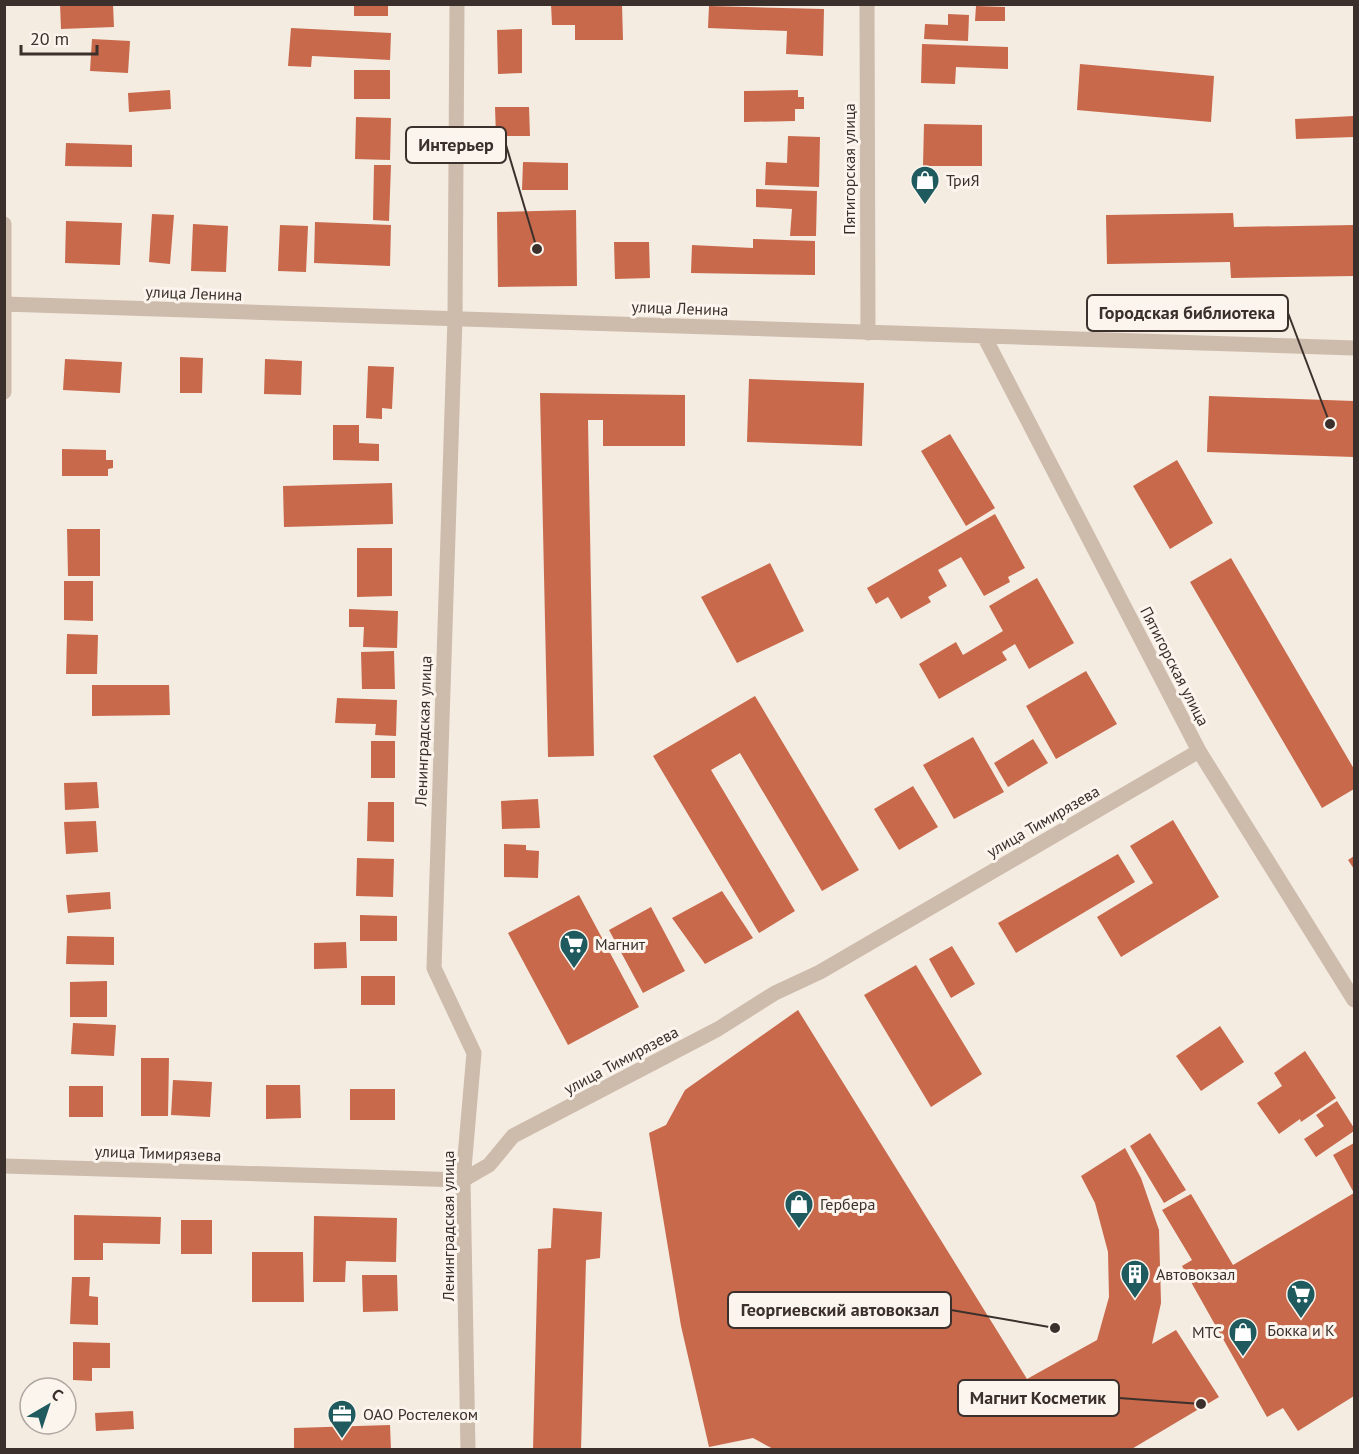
<svg xmlns="http://www.w3.org/2000/svg" width="1359" height="1454" viewBox="0 0 1359 1454" font-family="'PT Sans',sans-serif">
  <style>
    .building { fill: #c8694b }
    .lines { fill: none; stroke-linecap: round; stroke-linejoin: round }
    .minor { stroke: #cdbbac; stroke-width: 15 }
    .labels { text-anchor: middle; dominant-baseline: central; stroke-width: 6; stroke-linejoin: round; paint-order: stroke }
    .street-label { font-size: 16px; fill: #3b302b; stroke: #fbf5ee }
    .poi-label { font-size: 16px; fill: #3b302b; stroke: #fbf5ee; text-anchor: start }
    .leader { fill: none; stroke: #3b302b; stroke-width: 2 }
    .callout-dot { fill: #3b302b; stroke: #fbf5ee; stroke-width: 2 }
    .callout { fill: #fbf5ee; stroke: #3b302b; stroke-width: 2 }
    .callout-label { font-size: 18px; text-anchor: middle; font-weight: bold; fill: #3b302b }
  </style>
  <rect width="100%" height="100%" fill="#f4ebe1"/>
  <path class="building" d="M60 4H113L114 27 61 29Z
    M354 4H388V16H354Z
    M551 4H622L623 40H575V25H552Z
    M709 6 824 9 823 56 786 54 787 31 708 28Z
    M976 6 1005 7V21H975Z
    M948 14 969 15 968 41 924 39 925 24 948 25Z
    M291 28 391 33 390 60 312 56 311 67 288 66Z
    M522 29V73L498 74 497 30Z
    M92 39 130 41 128 73 90 71Z
    M922 44 1008 47V69L956 67 955 84 921 83Z
    M1080 64 1214 76 1211 122 1077 110Z
    M354 70H390V99H354Z
    M170 90 171 109 129 112 128 93Z
    M798 90V97H804V109H795V121L744 122V91Z
    M495 107H529L530 136H496Z
    M1354 116V137L1296 139 1295 119Z
    M356 117 391 118 390 160 355 159Z
    M924 124 982 125V166H923Z
    M788 136 820 137 819 187 765 185 766 162 787 163Z
    M66 143 132 145V167L65 166Z
    M523 162 568 163V190H522Z
    M374 165H391L389 221 373 220Z
    M756 189 817 191 816 236H790L792 209 756 207Z
    M576 210 577 286 498 287 497 212Z
    M1233 213 1234 227 1354 225V276L1231 278 1230 262 1107 264 1106 215Z
    M152 214 174 215 170 264 149 262Z
    M66 221 122 223 120 265 65 263Z
    M315 222 391 225 390 266 314 263Z
    M193 224 228 226 226 272 191 271Z
    M280 225 308 226 306 272 278 271Z
    M753 239 815 241V275L691 273 692 245 753 248Z
    M614 242H649L650 278 615 279Z
    M180 357 203 358 202 393H180Z
    M65 359 122 362 120 393 63 390Z
    M265 359 302 361 301 395 264 394Z
    M368 366 394 367 392 409 382 408V419L366 418Z
    M749 379 864 383 862 446 747 442Z
    M540 393 685 395V446H603V420H588L594 756 548 757Z
    M1209 396 1354 401V457L1207 452Z
    M333 425H359V443L379 444V461L333 460Z
    M950 434 995 508 966 526 921 451Z
    M62 449 106 450V460H113V468L108 469V476H62Z
    M1177 460 1213 523 1170 549 1133 486Z
    M392 483 393 524 284 527 283 486Z
    M995 514 1025 568 1008 577 1010 582 984 596 961 557 938 570 947 586 928 597 931 602 901 619 888 597 876 604 867 588Z
    M67 529H100V576H68Z
    M357 548H392V596L357 597Z
    M1231 558 1354 769V789L1322 808 1190 582Z
    M770 563 804 631 737 663 701 597Z
    M1037 578 1074 643 1029 669 1015 644 1002 652 1007 660 939 699 919 664 956 642 963 655 1003 631 989 606Z
    M64 581H93V621L64 620Z
    M349 609 398 611 397 648 363 647 364 627H349Z
    M67 634 98 635 97 674H66Z
    M394 651 395 689H362L361 652Z
    M1086 671 1117 724 1056 759 1026 706Z
    M92 685H169L170 715 92 716Z
    M755 696 859 870 822 891 740 753 711 770 795 911 759 933 653 756Z
    M337 698 397 700 396 736 375 735 376 724 335 723Z
    M973 737 1004 792 954 819 923 765Z
    M1033 739 1048 763 1008 787 994 763Z
    M371 741H395V778H371Z
    M97 782 99 808 65 810 64 783Z
    M913 786 938 827 899 850 874 809Z
    M538 799 540 828 502 829 501 801Z
    M368 802H394V842L367 841Z
    M1173 820 1219 897 1121 957 1097 917 1153 883 1130 846Z
    M96 821 98 852 66 854 64 822Z
    M504 844 526 845V850L539 851 538 878 504 877Z
    M1118 854 1135 882 1016 953 998 923Z
    M1354 856V869L1348 860Z
    M357 858 394 859 393 897 356 896Z
    M722 891 753 938 705 964 672 918Z
    M110 892 111 909 68 913 66 895Z
    M579 895 639 1007 568 1045 508 933Z
    M651 907 685 971 643 993 609 930Z
    M360 915 397 916V941H360Z
    M67 936 114 937V965L66 964Z
    M346 942 347 968 314 969V943Z
    M952 946 975 984 951 998 929 959Z
    M916 965 982 1074 931 1107 864 995Z
    M361 976H395V1005H361Z
    M107 981V1017H70V982Z
    M798 1010 1027 1379 1097 1340 1109 1297 1108 1252 1095 1203 1081 1176 1125 1148 1141 1178 1159 1230 1161 1303 1152 1344 1176 1330 1219 1397 1130 1450H775L753 1438 709 1447 681 1326 649 1133 666 1125 685 1090Z
    M73 1023 116 1025 114 1056 71 1054Z
    M1220 1026 1244 1062 1201 1091 1176 1056Z
    M1305 1051 1336 1098 1301 1122 1300 1119 1279 1134 1257 1103 1282 1086 1274 1073Z
    M141 1058H169L168 1116H141Z
    M173 1080 212 1082 210 1117 171 1115Z
    M266 1085H300L301 1118 266 1119Z
    M69 1086H103V1117H69Z
    M350 1089H395V1120H350Z
    M1337 1101 1354 1128V1131L1316 1157 1304 1139 1324 1126 1316 1115Z
    M1150 1133 1186 1190 1164 1203 1130 1146Z
    M1354 1143V1193L1333 1155Z
    M1354 1193V1396L1298 1431 1283 1408 1267 1417 1182 1266 1192 1260 1162 1210 1191 1194 1233 1265Z
    M553 1208 602 1212 600 1258 586 1260 581 1450H533L538 1249 551 1248Z
    M74 1215 161 1217 160 1244 103 1243V1260H74Z
    M314 1216 397 1218 396 1262 346 1261 345 1282H313Z
    M181 1220H212V1254H181Z
    M252 1252H303L304 1302H252Z
    M362 1275H397L398 1311 363 1312Z
    M72 1277H90L89 1296 98 1297V1325L70 1324Z
    M73 1342 110 1343V1368H92V1381L73 1380Z
    M133 1411 134 1429 96 1431 95 1413Z
    M390 1425 391 1450H294V1428Z"/>
  <g class="lines">
    <path class="minor" d="M457 4 455 319 434 968 474 1053 463 1180 468 1450
      M867 4 868 333
      M4 224V392
      M4 304 1354 348
      M984 336 1199 751 1354 1000
      M4 1166 463 1180 489 1165 513 1136 718 1029 775 993 820 972 1199 751"/>
  </g>
  <defs>
    <g id="shop-pin" transform="scale(1.5)"><path d="M0 17L-7.5 6A9.5 9.5 0 1 1 7.5 6Z" fill="#1f5a5e" stroke="#fbf5ee"/><path d="M-5-2.5h2.3a2.7 3.5 0 0 1 5.4 0H5L5.5 6h-11ZM-1.5-2.5h3a1.5 2.3 0 0 0-3 0Z" fill="#fff"/></g>
    <g id="supermarket-pin" transform="scale(1.5)"><path d="M0 17L-7.5 6A9.5 9.5 0 1 1 7.5 6Z" fill="#1f5a5e" stroke="#fbf5ee"/><path d="M-6-5.5h2.5l.6 2H6L4.5 2H-2.5L-4.4-4H-6ZM-1.5 3.2a1.3 1.3 0 1 0 .1 0ZM3 3.2a1.3 1.3 0 1 0 .1 0Z" fill="#fff"/></g>
    <g id="building-pin" transform="scale(1.5)"><path d="M0 17L-7.5 6A9.5 9.5 0 1 1 7.5 6Z" fill="#1f5a5e" stroke="#fbf5ee"/><path d="M-4-6H4V6H1V3H-1V6H-4ZM-2.5-4.3h1.7v1.8h-1.7ZM.8-4.3h1.7v1.8H.8ZM-2.5-1h1.7V.8h-1.7ZM.8-1h1.7V.8H.8Z" fill="#fff"/></g>
    <g id="office-pin" transform="scale(1.5)"><path d="M0 17L-7.5 6A9.5 9.5 0 1 1 7.5 6Z" fill="#1f5a5e" stroke="#fbf5ee"/><path d="M-6-3h4V-5.5h4V-3h4V5H-6ZM-1-4.5V-3h2v-1.5ZM-6 0V1H6V0Z" fill="#fff"/></g>
  </defs>
  <g fill-rule="evenodd">
    <use href="#shop-pin" x="925" y="180"/>
    <use href="#supermarket-pin" x="574" y="944"/>
    <use href="#shop-pin" x="799" y="1204"/>
    <use href="#building-pin" x="1135" y="1274"/>
    <use href="#supermarket-pin" x="1301" y="1294"/>
    <use href="#shop-pin" x="1243" y="1332"/>
    <use href="#office-pin" x="342" y="1414"/>
  </g>
  <g class="labels">
    <g class="street-label">
      <text transform="translate(849 169) rotate(-90)">Пятигорская улица</text>
      <text transform="translate(194 293) rotate(2)">улица Ленина</text>
      <text transform="translate(680 308) rotate(2)">улица Ленина</text>
      <text transform="translate(1175 666) rotate(63)">Пятигорская улица</text>
      <text transform="translate(423 731) rotate(-88)">Ленинградская улица</text>
      <text transform="translate(1043 821) rotate(-30)">улица Тимирязева</text>
      <text transform="translate(621 1060) rotate(-28)">улица Тимирязева</text>
      <text transform="translate(158 1153) rotate(2)">улица Тимирязева</text>
      <text transform="translate(448 1226) rotate(-90)">Ленинградская улица</text>
    </g>
    <g class="poi-label">
      <text x="946" y="180">ТриЯ</text>
      <text x="595" y="944">Магнит</text>
      <text x="820" y="1204">Гербера</text>
      <text x="1156" y="1274">Автовокзал</text>
      <text x="1301" y="1330" text-anchor="middle">Бокка и К</text>
      <text x="1222" y="1332" text-anchor="end">МТС</text>
      <text x="363" y="1414">ОАО Ростелеком</text>
    </g>
  </g>
  <path class="leader" d="M537 249L506 145M1330 424L1288 313M1055 1328L951 1310M1201 1404L1119 1398"/>
  <g class="callout-dot">
    <circle cx="537" cy="249" r="6"/>
    <circle cx="1330" cy="424" r="6"/>
    <circle cx="1055" cy="1328" r="6"/>
    <circle cx="1201" cy="1404" r="6"/>
  </g>
  <g class="callout">
    <rect x="406" y="127" width="100" height="36" rx="6"/>
    <rect x="1087" y="295" width="201" height="36" rx="6"/>
    <rect x="728" y="1292" width="223" height="36" rx="6"/>
    <rect x="958" y="1380" width="161" height="36" rx="6"/>
  </g>
  <g class="callout-label">
    <text x="456" y="151">Интерьер</text>
    <text x="1187" y="319">Городская библиотека</text>
    <text x="840" y="1316">Георгиевский автовокзал</text>
    <text x="1038" y="1404">Магнит Косметик</text>
  </g>
  <rect width="1359" height="1454" fill="none" stroke="#3b302b" stroke-width="12"/>
  <g transform="translate(48 1406) rotate(39)"><circle r="28" fill="#fbf5ee" stroke="#aea6a0" stroke-width="1.5"/>
  <path d="M0-4.5L10 22L0 15L-10 22Z" fill="#1f5a5e"/>
  <text y="-9" font-size="16" font-weight="bold" text-anchor="middle" fill="#3b302b">С</text>
  </g>
  <path d="M21 45v9h76v-9" fill="none" stroke="#3b302b" stroke-width="3"/>
  <text x="30" y="45" font-size="18" fill="#3b302b" stroke="#fbf5ee" stroke-width="4.5" paint-order="stroke">20 m</text>
</svg>
